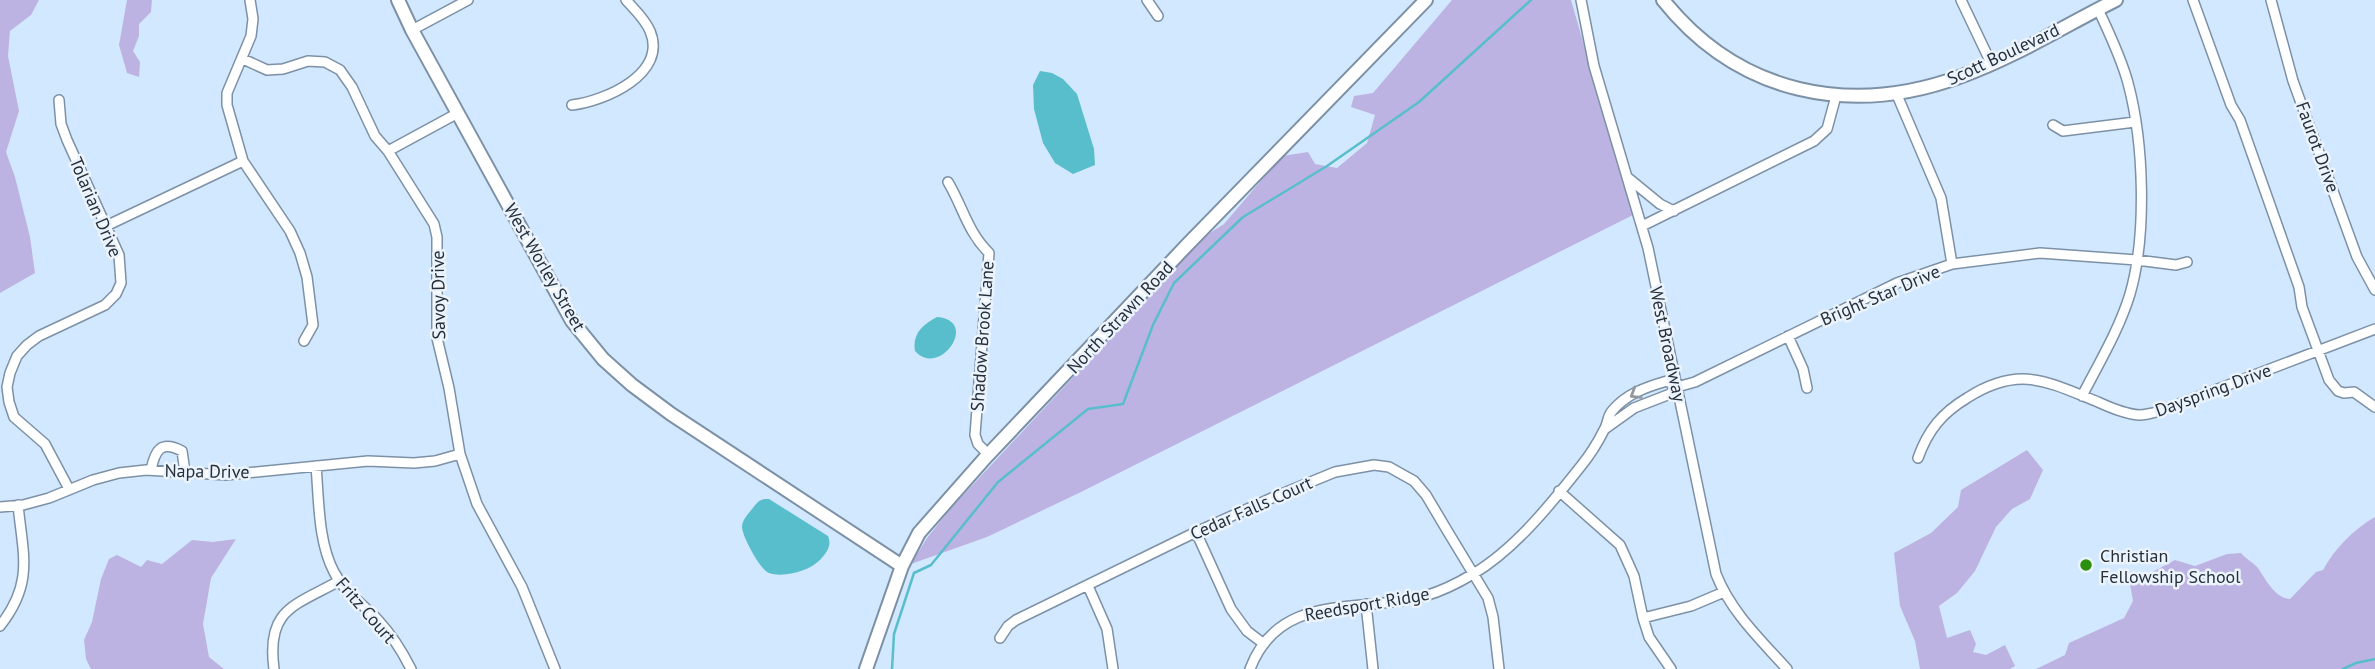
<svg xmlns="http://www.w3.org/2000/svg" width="2375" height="669" viewBox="0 0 2375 669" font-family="'PT Sans',sans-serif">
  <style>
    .green { fill: #bdb3e3 }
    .water { fill: #59becb }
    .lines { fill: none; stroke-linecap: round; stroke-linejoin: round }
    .stream { stroke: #59becb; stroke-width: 2.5 }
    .street-casing { stroke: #7d91a6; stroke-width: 12 }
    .secondary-casing { stroke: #7d91a6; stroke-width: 16 }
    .street { stroke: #fff; stroke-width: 9 }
    .secondary { stroke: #fff; stroke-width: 12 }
    .oneway { stroke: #93989c }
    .poi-dot { fill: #2c900e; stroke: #ebf3fd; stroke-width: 2.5 }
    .labels { text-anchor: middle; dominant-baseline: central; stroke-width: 5; stroke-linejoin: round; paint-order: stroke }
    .street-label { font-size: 18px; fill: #273038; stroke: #ebf3fd }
    .poi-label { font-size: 18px; fill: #273038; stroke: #ebf3fd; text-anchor: start }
  </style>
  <rect width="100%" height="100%" fill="#d2e8ff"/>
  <path class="green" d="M0 0H39L31 15 10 31 8 56 19 111 6 152 15 177 30 237 35 273 0 293Z
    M127 0H152L151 12 139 24V36L133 51 140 62 139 77 127 73 119 45Z
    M1452 0H1571L1633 215 1083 491 987 537 911 564 927 538 951 508 1205 236 1224 224 1282 156 1308 152 1315 164 1337 168 1367 143 1375 115 1351 107 1354 96 1373 93Z
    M2027 450 2043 470 2030 499 2012 509 1996 527 1975 571 1957 593 1939 606 1947 638 1970 630 1976 644 1973 652 1986 655 2005 645 2015 666 2010 669H1920L1915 641 1900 606 1894 553 1931 533 1958 507 1961 490Z
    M2375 517V669H2036L2065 655 2069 643 2124 618 2133 601 2130 584 2175 560 2195 566 2227 554 2241 553C2246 559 2254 563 2258 568 2266 580 2275 598 2290 599L2316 572 2323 570C2334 549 2354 529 2375 517Z
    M236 539 211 578 203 624 209 657 224 669H91L86 659 84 640 92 622 101 579 109 559 117 555 141 567 147 560 162 564 192 540 213 542Z"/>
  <path class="water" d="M1040 71 1052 73 1063 79 1077 94 1094 149 1095 165 1073 174 1055 163 1043 143 1034 109 1033 85Z
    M937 317C980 320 940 379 915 351 912 334 923 324 937 317Z
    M765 499H769L828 536C832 546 827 552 820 560 809 571 784 578 769 573 761 571 742 536 742 527 742 520 748 514 752 509 757 503 758 500 765 499Z"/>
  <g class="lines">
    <path class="stream" d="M892 669 894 634 914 573 931 565 998 482 1088 409 1123 404 1153 325 1174 283 1243 217 1327 166 1419 102 1531 0
      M2343 669 2356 663 2375 659"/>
    <g class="street-casing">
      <path id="street" d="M250 0 253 19 251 36 227 93V105L243 161 290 231 300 253 307 277 313 325 304 341
        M1147 0 1158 16
        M1581 0 1594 66 1648 248 1716 574C1731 612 1760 639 1787 669
        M1961 0 1991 63
        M2193 0 2231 105 2240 120 2299 287 2302 307 2329 380 2338 391 2344 393 2354 392 2375 407
        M2271 0 2293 81 2357 257 2375 290
        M412 30 468 0
        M243 59 267 70 283 69 308 61 325 62 340 70 352 87 375 136 388 151 434 224 437 237V338L449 388 460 454 477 504 522 587 555 669
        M1897 95 1941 198 1952 264
        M59 100 61 124 67 140 119 255 121 283 116 294 105 305 39 336 27 345 17 356 10 373 7 387 9 402 14 417 45 444 69 489
        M572 105C605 101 668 74 650 31 645 19 634 9 626 0
        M2053 125 2063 131 2135 122
        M388 151 458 113
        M1627 177 1660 204 1674 211
        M948 182C963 207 967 231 989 253L975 435 978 444 988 454
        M106 226 243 161
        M1642 226 1814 141 1827 129 1836 96
        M1788 336 1803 369 1807 388
        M2082 396C2099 363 2119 330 2130 294 2147 235 2144 143 2128 83 2121 57 2109 33 2098 9
        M1606 428 1634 408 1670 394 1677 387 1695 382 1897 283 1952 264 2040 253 2137 260 2176 265 2187 262
        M1918 458C1928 430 1942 413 1967 398 2019 365 2046 381 2098 402 2111 408 2125 414 2139 415 2146 415 2153 413 2160 411L2375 329
        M316 466C319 500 318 542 334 572 344 592 363 604 378 620 391 634 402 651 411 669
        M151 470C155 450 161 440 182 451L185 472
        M1559 491 1620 545 1634 576 1643 618
        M0 507 23 505 49 498 93 480 119 473 146 470 226 475 368 461 414 463 435 461 460 454
        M1196 532 1231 609 1247 631 1264 644
        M1088 586 1107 629 1113 669
        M1366 604 1373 669
        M0 626C34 583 23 555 18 505
        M1000 638 1008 626 1016 620 1196 532 1274 497 1335 472 1374 465 1389 467 1414 481 1426 495 1448 532 1488 598 1493 617 1499 669
        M274 669C266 609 294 606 339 581
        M1250 669C1280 590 1361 614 1425 596 1442 591 1458 583 1473 574 1515 549 1551 504 1581 466 1590 455 1598 442 1604 430 1608 424 1607 417 1612 411 1626 394 1646 387 1667 381L1677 387
        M1671 669 1649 637 1643 618 1691 606 1724 592"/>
    </g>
    <g class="secondary-casing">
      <path id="secondary" d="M398 0 412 30 572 321 603 359 632 385 671 414 902 566
        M1663 0C1739 95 1851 117 1962 76 2015 57 2066 25 2116 0
        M866 669 902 566 919 533 986 457 1189 243 1426 0"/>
    </g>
    <use href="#street" class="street"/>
    <use href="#secondary" class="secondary"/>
  </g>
  <defs><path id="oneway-chevron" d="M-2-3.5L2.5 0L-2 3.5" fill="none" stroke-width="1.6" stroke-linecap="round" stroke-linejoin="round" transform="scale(1.75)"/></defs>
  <use class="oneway" href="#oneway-chevron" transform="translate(1635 394) rotate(148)"/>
  <circle class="poi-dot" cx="2086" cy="565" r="7"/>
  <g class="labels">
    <g class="street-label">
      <text transform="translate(2003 54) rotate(-25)">Scott Boulevard</text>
      <text transform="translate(2318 147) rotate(70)">Faurot Drive</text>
      <text transform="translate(96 207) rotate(67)">Tolarian Drive</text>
      <text transform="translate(545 267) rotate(60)">West Worley Street</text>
      <text transform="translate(438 295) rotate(-91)">Savoy Drive</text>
      <text transform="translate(1880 295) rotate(-23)">Bright Star Drive</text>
      <text transform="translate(1120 317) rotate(-47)">North Strawn Road</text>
      <text transform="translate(982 336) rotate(-86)">Shadow Brook Lane</text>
      <text transform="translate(1668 344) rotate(78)">West Broadway</text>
      <text transform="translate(2213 390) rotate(-20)">Dayspring Drive</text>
      <text transform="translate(207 471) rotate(1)">Napa Drive</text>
      <text transform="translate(1251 508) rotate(-24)">Cedar Falls Court</text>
      <text transform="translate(1367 604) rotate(-10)">Reedsport Ridge</text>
      <text transform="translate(366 610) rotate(49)">Fritz Court</text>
    </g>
    <g class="poi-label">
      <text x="2100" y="555">Christian<tspan x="2100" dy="21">Fellowship School</tspan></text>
    </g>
  </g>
</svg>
